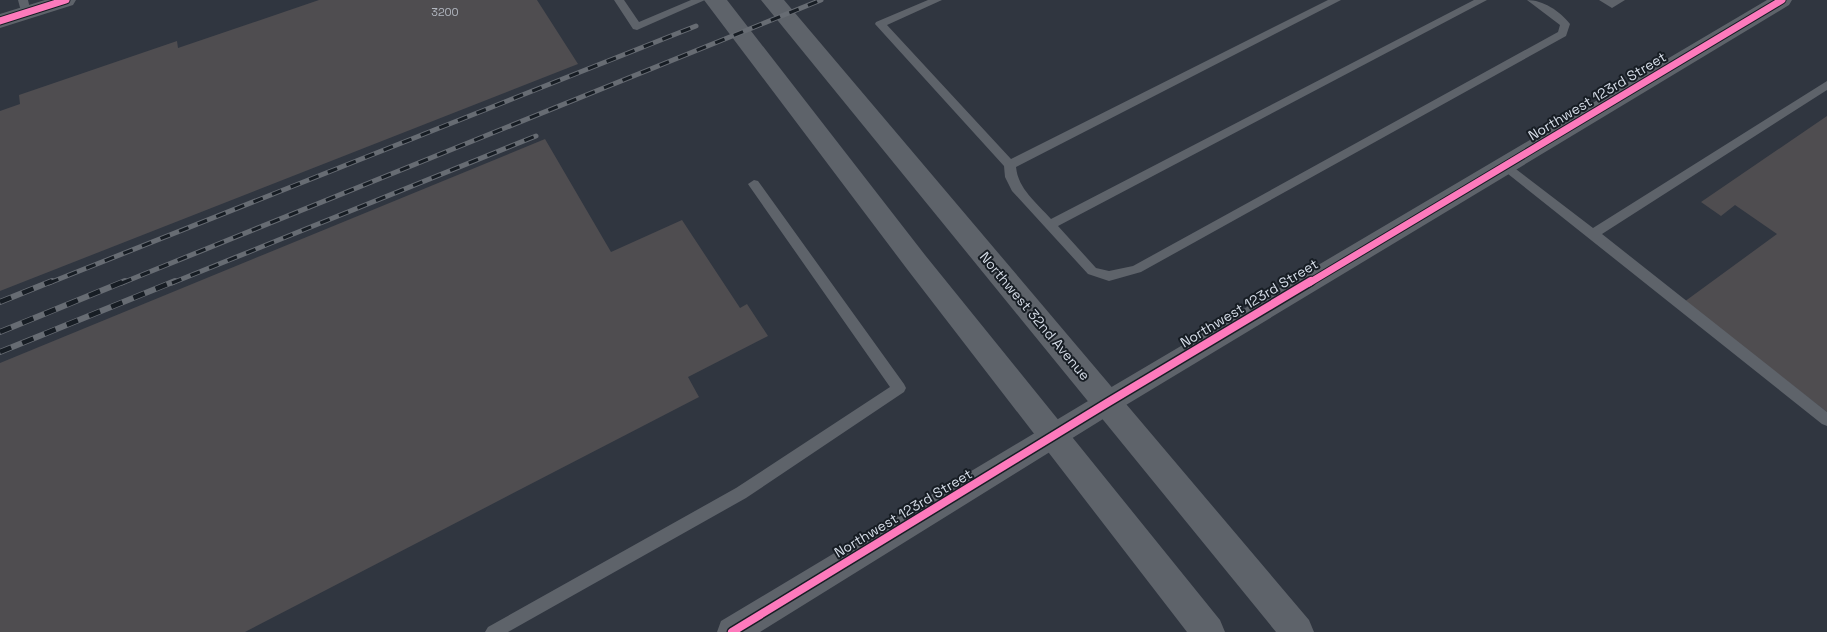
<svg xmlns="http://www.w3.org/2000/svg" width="1827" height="632" viewBox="0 0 1827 632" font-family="'Space Grotesk',sans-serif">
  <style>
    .building { fill: #4f4d50 }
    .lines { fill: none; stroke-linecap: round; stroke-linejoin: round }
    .lane { fill: #5e636a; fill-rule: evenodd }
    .street { fill: #5e636a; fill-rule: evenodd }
    .secondary { fill: #5e636a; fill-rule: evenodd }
    .rail-far1-casing { stroke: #676c73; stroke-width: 5 }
    .rail-casing { stroke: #676c73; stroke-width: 6 }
    .rail-far1 { stroke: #171d24; stroke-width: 3; stroke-dasharray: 10; stroke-linecap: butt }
    .rail { stroke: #171d24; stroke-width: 4.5; stroke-dasharray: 12; stroke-linecap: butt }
    .cycleway-far1-casing { stroke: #171d24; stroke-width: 9 }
    .cycleway-casing { stroke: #171d24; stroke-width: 11 }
    .cycleway-far1 { stroke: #fd7abc; stroke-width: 7 }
    .cycleway { stroke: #fd7abc; stroke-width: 8 }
    .labels { text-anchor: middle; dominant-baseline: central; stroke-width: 4; stroke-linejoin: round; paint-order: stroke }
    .number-label { font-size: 11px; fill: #b2b7c0 }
    .street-label { font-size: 14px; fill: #d3dae5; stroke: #171d24 }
  </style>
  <rect width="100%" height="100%" fill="#303640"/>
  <path class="building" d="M319 0H537L578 64 0 291V111L20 104 19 95 177 41 178 48Z
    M1827 116V412L1684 302 1777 234 1735 205 1721 216 1701 202Z
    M545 139 611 252 682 220 740 308 747 304 768 336 688 377 699 397 245 632H0V363Z"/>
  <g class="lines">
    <path class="lane" d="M18 0H28L31 13 30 15H22Z
      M614 0H624L639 22 691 0H705L637 30 633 29Z
      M928 0H942L887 25 1011 159 1328 0H1341L1016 167C1018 189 1037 203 1051 219L1474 0H1487L1058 226 1096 268 1109 271 1133 266 1558 32 1560 25 1527 0C1543 0 1560 11 1570 24L1566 36 1141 272 1109 281 1088 274 1012 191 1005 177 1004 166 875 24 876 22Z
      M1599 0H1625L1612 8Z
      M1827 81V90L1602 234 1827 412V426L1822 424 1498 166 1504 162 1508 163 1593 228Z
      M754 180 758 181 904 384 906 388 904 392 746 498 508 632H485L488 627 736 488 890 387 750 187 748 184Z"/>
    <path class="street" d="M45 0H76L73 5 0 28V14Z
      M1767 0H1792L1789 5 1116 411 760 632H717L721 621 1098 395Z"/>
    <path class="secondary" d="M704 0H727L925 255 1220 620 1225 632H1187L907 269Z
      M761 0H784L1309 620 1314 632H1276Z"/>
    <g class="rail-far1-casing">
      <path id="rail-far1" d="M49 283 696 26
        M122 283 821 0
        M172 283 536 136"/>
    </g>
    <g class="rail-casing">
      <path id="rail" d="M0 302 52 281
        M0 332 125 281
        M0 352 175 281"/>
    </g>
    <use href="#rail-far1" class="rail-far1"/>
    <use href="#rail" class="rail"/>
    <g class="cycleway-far1-casing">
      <path id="cycleway-far1" d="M0 21 66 0
        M1309 283 1782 0"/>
    </g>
    <g class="cycleway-casing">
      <path id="cycleway" d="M732 632 1107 403 1311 281"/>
    </g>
    <use href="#cycleway-far1" class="cycleway-far1"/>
    <use href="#cycleway" class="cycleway"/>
  </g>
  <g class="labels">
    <g class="number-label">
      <text x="445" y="12">3200</text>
    </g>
    <g class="street-label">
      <text transform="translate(1597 96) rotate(-31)">Northwest 123rd Street</text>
      <text transform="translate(1249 303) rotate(-31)">Northwest 123rd Street</text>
      <text transform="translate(1035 316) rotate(50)">Northwest 32nd Avenue</text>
      <text transform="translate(903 513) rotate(-31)">Northwest 123rd Street</text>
    </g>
  </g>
</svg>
